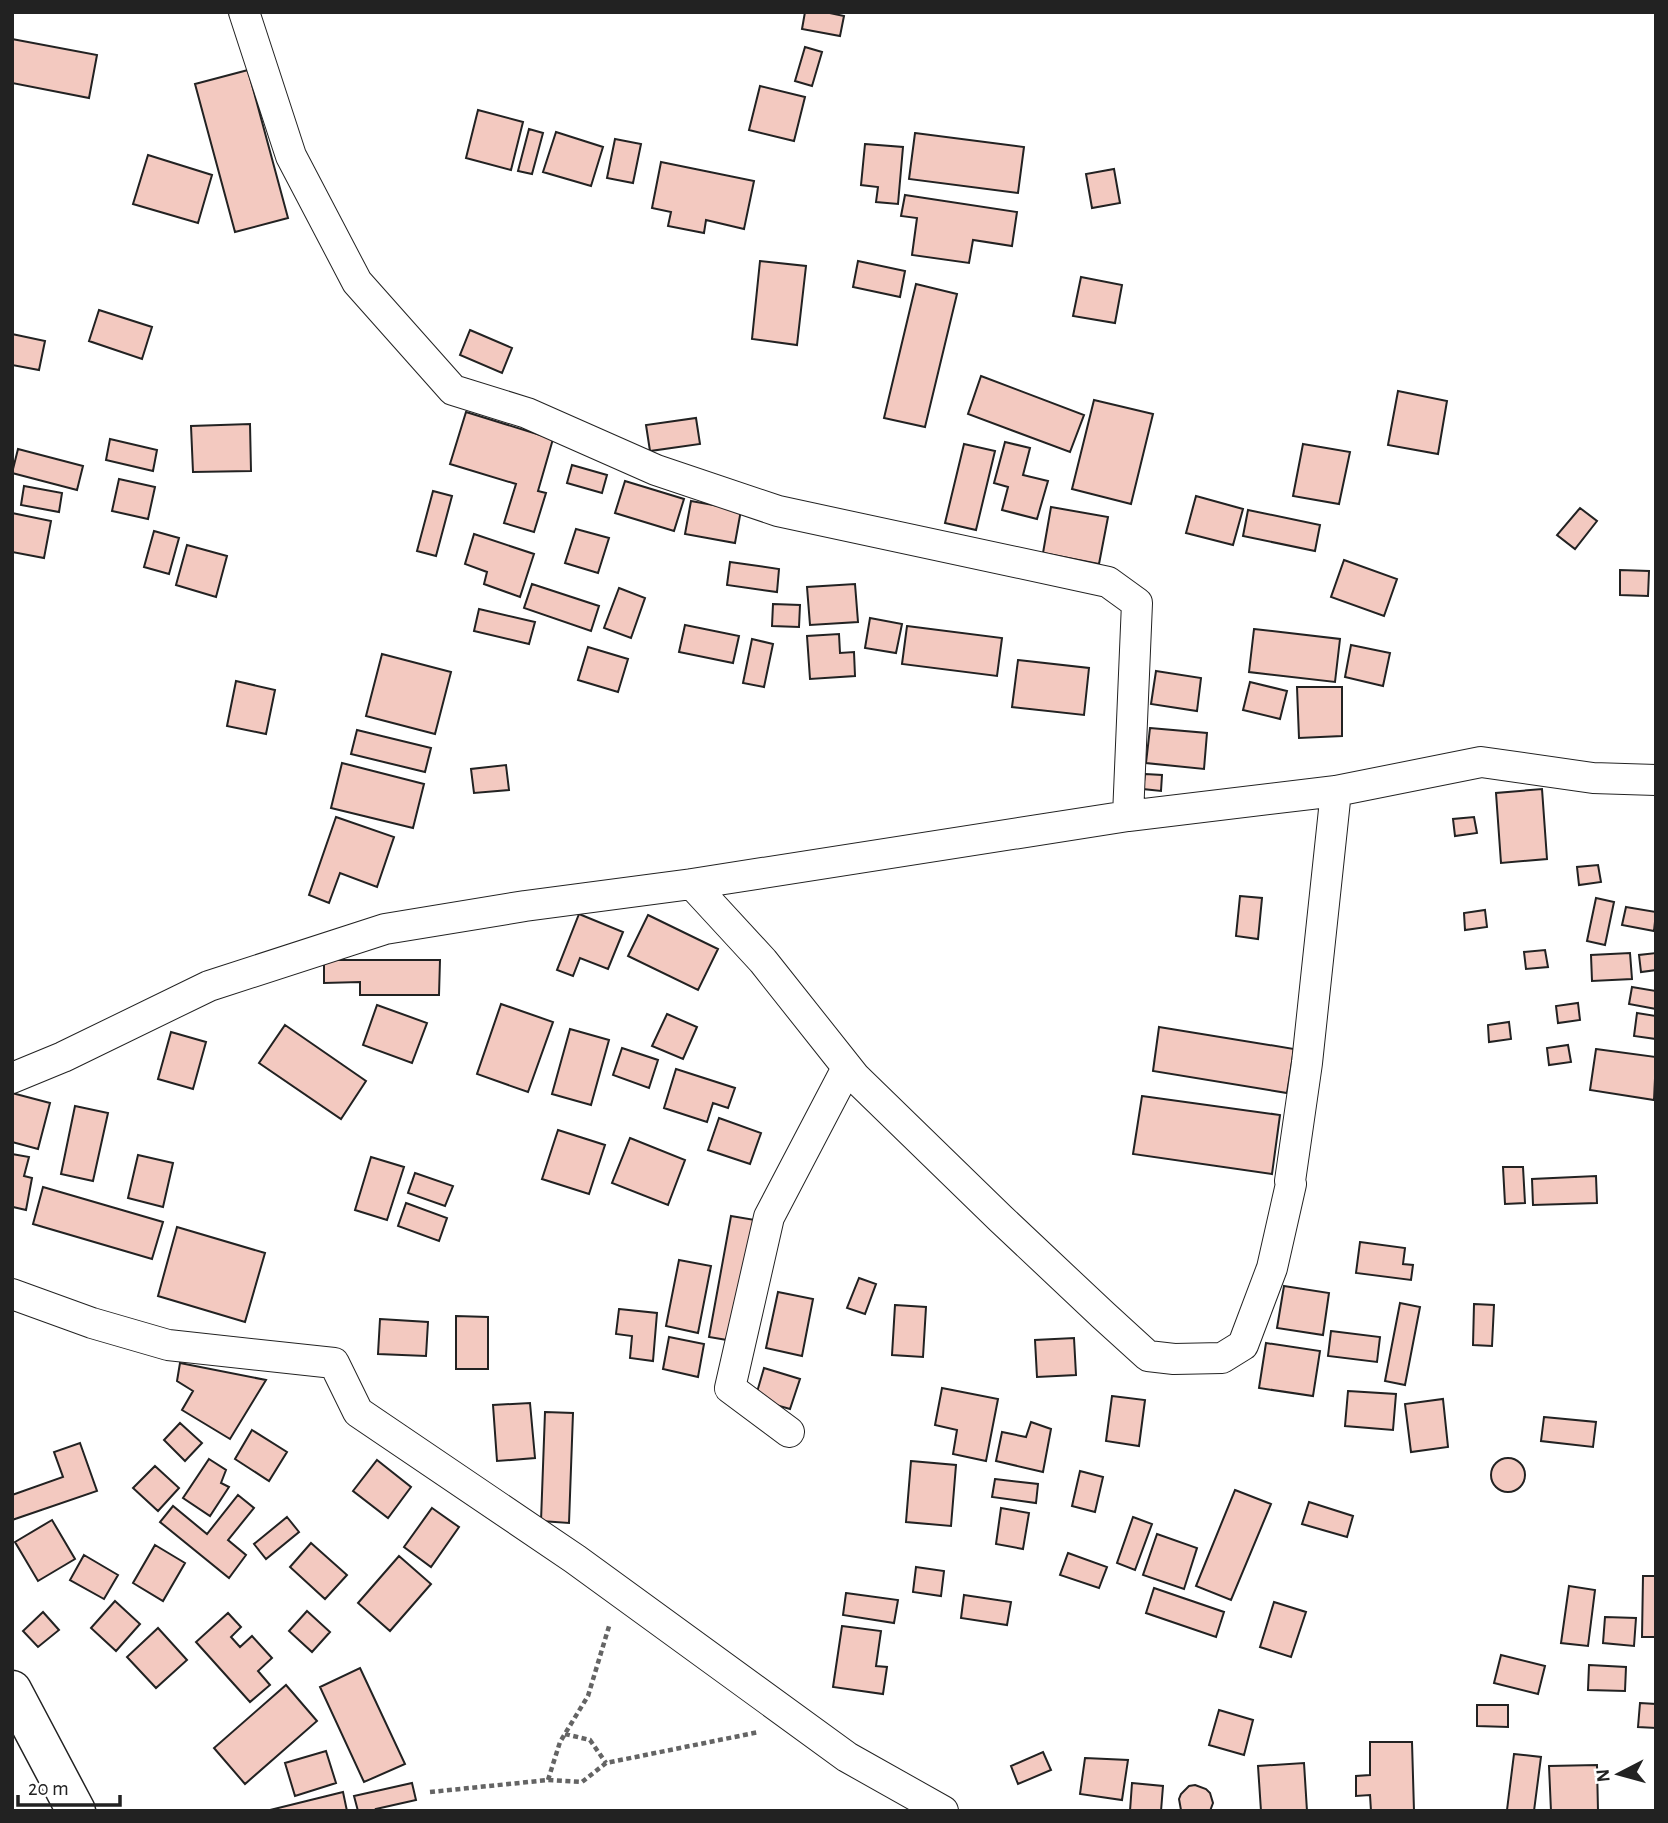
<svg xmlns="http://www.w3.org/2000/svg" width="1668" height="1823" viewBox="0 0 1668 1823" font-family="'Alegreya Sans',sans-serif">
  <style>
    .building { fill: #f3c9c0; stroke: #222; stroke-width: 2 }
    .lines { fill: none; stroke-linecap: round; stroke-linejoin: round }
    .minor-casing { stroke: #222; stroke-width: 32 }
    .tertiary-casing { stroke: #222; stroke-width: 41 }
    .path { stroke: #646464; stroke-width: 4.5; stroke-dasharray: 5 3.5; stroke-linecap: butt }
    .minor { stroke: #fff; stroke-width: 30 }
    .tertiary { stroke: #fff; stroke-width: 38 }
  </style>
  <rect width="100%" height="100%" fill="#fff"/>
  <path class="building" d="M805 12H825L844 16 840 36 802 29Z
    M12 39 97 55 89 98 12 83Z
    M805 47 822 52 812 86 795 81Z
    M248 70 288 218 235 232 195 84Z
    M760 86 805 97 794 141 749 130Z
    M478 110 523 122 511 170 466 158Z
    M529 129 543 133 532 174 518 171Z
    M556 132 603 147 591 186 543 172Z
    M915 133 1024 147 1018 193 909 179Z
    M615 139 641 144 633 183 607 178Z
    M865 144 903 147 898 204 876 202 878 187 861 185Z
    M148 155 212 175 198 223 133 204Z
    M661 162 754 181 744 229 706 220 704 233 668 226 671 212 652 208Z
    M1114 169 1120 203 1092 208 1086 174Z
    M905 195 1017 212 1012 246 973 240 969 263 912 255 917 218 901 216Z
    M760 261 806 266 797 345 752 339Z
    M858 261 905 271 900 297 853 287Z
    M1081 277 1122 285 1115 323 1073 316Z
    M916 284 957 294 925 427 884 418Z
    M99 310 152 327 142 359 89 341Z
    M470 330 512 348 502 373 460 355Z
    M12 334 45 341 39 370 12 365Z
    M981 376 1084 415 1070 452 968 414Z
    M1398 391 1447 401 1438 454 1388 445Z
    M1094 400 1153 414 1131 504 1072 489Z
    M466 412 553 439 538 491 546 493 534 532 504 523 516 484 450 464Z
    M696 418 700 444 650 451 646 425Z
    M250 424 251 471 193 472 191 426Z
    M110 439 157 450 153 471 106 460Z
    M1005 442 1030 448 1023 475 1048 481 1037 519 1002 510 1008 487 994 483Z
    M964 444 995 451 976 530 945 523Z
    M1303 444 1350 452 1339 504 1293 496Z
    M18 449 83 466 77 490 12 473Z
    M572 465 607 475 602 493 567 483Z
    M119 479 155 487 148 519 112 511Z
    M625 481 684 499 674 531 615 513Z
    M24 486 62 493 59 512 21 505Z
    M433 491 452 496 436 556 417 551Z
    M1196 496 1243 509 1233 545 1186 533Z
    M691 501 741 510 735 543 685 534Z
    M1051 507 1108 517 1099 564 1043 553Z
    M1580 508 1597 521 1575 549 1557 535Z
    M1248 510 1320 525 1315 551 1243 536Z
    M12 513 51 521 44 558 12 552Z
    M576 529 609 538 598 573 565 563Z
    M154 531 179 538 169 574 144 567Z
    M474 534 534 554 520 597 484 584 487 572 465 564Z
    M187 545 227 556 216 597 176 585Z
    M1344 560 1397 579 1384 616 1331 597Z
    M730 562 779 569 777 592 727 585Z
    M1620 570 1649 571 1648 596 1620 595Z
    M532 584 599 606 591 631 524 608Z
    M855 584 858 622 810 625 807 587Z
    M619 588 645 598 631 638 604 628Z
    M773 604 800 605 799 627 772 626Z
    M479 609 535 622 529 644 474 631Z
    M870 618 902 624 896 653 865 648Z
    M685 625 739 636 733 663 679 652Z
    M907 626 1002 638 997 676 902 664Z
    M1254 629 1340 639 1335 682 1249 672Z
    M839 634 840 653 854 652 855 676 810 679 807 636Z
    M752 639 773 644 764 687 743 683Z
    M1351 645 1390 653 1383 686 1345 677Z
    M588 647 628 659 618 692 578 680Z
    M382 654 451 672 435 734 366 716Z
    M1018 660 1089 668 1084 715 1012 707Z
    M1156 671 1201 678 1197 711 1151 704Z
    M236 681 275 690 266 734 227 726Z
    M1250 682 1287 691 1280 719 1243 710Z
    M1297 687H1342V736L1299 738Z
    M1150 728 1207 733 1204 769 1146 763Z
    M357 730 431 748 425 772 351 754Z
    M342 763 424 784 413 828 331 808Z
    M506 765 509 790 474 793 471 769Z
    M1145 774 1162 775 1161 791 1143 789Z
    M1542 789 1547 859 1501 863 1496 793Z
    M336 817 394 837 377 887 340 873 329 903 309 895Z
    M1474 817 1477 833 1455 836 1453 819Z
    M1598 865 1601 882 1579 885 1577 867Z
    M1240 896 1262 898 1258 939 1236 936Z
    M1596 898 1614 902 1605 945 1587 941Z
    M1626 907 1656 912 1654 931 1622 925Z
    M1485 910 1487 927 1465 930 1464 913Z
    M579 914 623 932 608 969 580 958 573 976 557 970Z
    M648 915 718 949 698 990 628 956Z
    M1545 950 1548 967 1526 969 1524 952Z
    M1630 953 1632 979 1592 981 1591 955Z
    M1656 953V970L1641 972 1639 955Z
    M324 960H440L439 995H360V982L324 983Z
    M1632 987 1656 991V1009L1629 1004Z
    M1578 1003 1580 1020 1558 1023 1556 1006Z
    M501 1004 553 1022 528 1092 477 1074Z
    M377 1005 427 1023 412 1063 363 1045Z
    M1637 1013 1656 1016V1039L1634 1036Z
    M667 1014 697 1027 683 1059 652 1046Z
    M1509 1022 1511 1039 1489 1042 1488 1025Z
    M285 1025 366 1081 341 1119 259 1063Z
    M1159 1027 1294 1049 1287 1093 1153 1071Z
    M570 1029 609 1040 591 1105 552 1094Z
    M171 1032 206 1042 193 1089 158 1079Z
    M1568 1045 1571 1062 1549 1065 1547 1048Z
    M622 1048 658 1060 649 1088 613 1075Z
    M1596 1049 1656 1057 1654 1100 1590 1090Z
    M676 1069 735 1088 728 1108 713 1103 707 1122 664 1108Z
    M12 1093 50 1103 38 1149 12 1142Z
    M1142 1096 1280 1115 1272 1174 1133 1154Z
    M75 1106 108 1113 93 1181 61 1174Z
    M719 1118 761 1133 750 1164 708 1150Z
    M558 1130 605 1145 589 1194 542 1179Z
    M630 1138 685 1160 668 1205 612 1183Z
    M12 1154 29 1157 24 1176 32 1178 26 1210 13 1207 12 1211Z
    M138 1155 173 1163 163 1207 128 1198Z
    M371 1157 404 1167 387 1220 355 1210Z
    M1503 1167H1523L1525 1203 1505 1204Z
    M415 1173 453 1186 445 1206 408 1193Z
    M1596 1176 1597 1203 1533 1205 1532 1179Z
    M43 1187 163 1222 152 1259 33 1224Z
    M406 1203 447 1218 439 1241 398 1226Z
    M731 1216 755 1220 733 1341 709 1337Z
    M177 1227 265 1253 245 1322 158 1296Z
    M1360 1242 1405 1248 1403 1264 1413 1265 1411 1280 1356 1273Z
    M679 1260 711 1266 698 1333 666 1326Z
    M859 1278 876 1284 865 1314 847 1308Z
    M1284 1286 1329 1293 1323 1335 1277 1328Z
    M778 1292 813 1299 802 1356 766 1348Z
    M1400 1303 1420 1307 1405 1385 1385 1381Z
    M1474 1304 1494 1305 1492 1346 1473 1345Z
    M895 1305 926 1307 923 1357 892 1355Z
    M619 1309 657 1313 653 1361 630 1358 632 1336 616 1334Z
    M456 1316 488 1317V1369H456Z
    M380 1319 428 1322 426 1356 378 1354Z
    M1331 1331 1380 1337 1377 1362 1328 1356Z
    M669 1337 704 1344 698 1377 663 1369Z
    M1074 1338 1076 1375 1037 1377 1035 1340Z
    M1266 1343 1320 1351 1313 1396 1259 1388Z
    M180 1363 266 1380 230 1439 182 1410 193 1391 177 1381Z
    M764 1368 800 1379 790 1409 755 1399Z
    M942 1388 998 1399 986 1461 953 1454 957 1430 935 1425Z
    M1348 1391 1396 1394 1393 1430 1345 1426Z
    M1112 1396 1145 1400 1139 1446 1106 1441Z
    M1443 1399 1448 1447 1411 1452 1405 1404Z
    M530 1403 535 1458 497 1461 493 1405Z
    M545 1412 573 1413 569 1523 541 1521Z
    M1544 1417 1596 1422 1593 1447 1541 1441Z
    M1031 1422 1051 1429 1043 1472 996 1461 1002 1432 1026 1437Z
    M180 1423 202 1443 185 1461 164 1440Z
    M252 1430 287 1452 269 1481 235 1459Z
    M80 1443 97 1491 12 1520V1495L63 1477 54 1452Z
    M1491 1475a17 17 0 1 1 34 0a17 17 0 1 1-34 0Z
    M209 1459 226 1470 221 1483 229 1487 210 1516 183 1498Z
    M377 1460 411 1487 388 1518 353 1491Z
    M911 1461 956 1465 951 1526 906 1522Z
    M155 1466 179 1488 158 1511 133 1488Z
    M1080 1471 1103 1477 1095 1512 1072 1506Z
    M995 1479 1038 1484 1036 1503 992 1497Z
    M1235 1490 1271 1504 1231 1600 1196 1586Z
    M238 1495 254 1508 228 1540 246 1555 229 1578 160 1522 173 1506 207 1534Z
    M1309 1502 1353 1516 1347 1537 1302 1524Z
    M432 1508 459 1527 431 1567 404 1547Z
    M1001 1508 1029 1513 1023 1549 996 1544Z
    M287 1517 299 1532 266 1559 254 1544Z
    M1133 1517 1152 1524 1135 1570 1117 1563Z
    M52 1520 75 1559 38 1581 15 1542Z
    M1157 1534 1197 1548 1184 1589 1143 1575Z
    M311 1543 347 1575 325 1599 290 1567Z
    M155 1545 185 1563 163 1601 133 1583Z
    M1068 1553 1107 1567 1099 1588 1060 1575Z
    M84 1555 118 1575 104 1599 70 1580Z
    M399 1556 431 1584 390 1631 358 1603Z
    M916 1567 944 1571 941 1596 913 1592Z
    M1643 1576H1656V1637H1642Z
    M1569 1586 1595 1590 1588 1646 1561 1643Z
    M1154 1588 1224 1612 1216 1637 1146 1613Z
    M846 1593 898 1600 894 1623 843 1615Z
    M964 1595 1011 1602 1007 1625 961 1618Z
    M115 1601 140 1624 116 1651 91 1628Z
    M1274 1602 1306 1612 1291 1657 1260 1647Z
    M307 1611 330 1632 312 1652 289 1631Z
    M43 1612 59 1630 38 1647 23 1631Z
    M228 1613 241 1627 231 1637 240 1647 252 1636 272 1658 258 1671 270 1685 250 1702 196 1642Z
    M1605 1617 1636 1618 1634 1646 1603 1643Z
    M842 1626 881 1631 876 1666 887 1667 883 1694 833 1687Z
    M158 1628 187 1660 156 1688 127 1657Z
    M1501 1655 1545 1666 1538 1694 1494 1683Z
    M1589 1665 1626 1667 1625 1691 1588 1690Z
    M360 1668 405 1764 364 1782 320 1687Z
    M286 1685 317 1721 245 1784 214 1748Z
    M1640 1703 1656 1704V1728L1638 1727Z
    M1477 1705H1508V1727L1477 1726Z
    M1219 1710 1253 1720 1244 1755 1209 1745Z
    M1370 1742H1412L1414 1811H1371L1370 1795 1356 1796V1776L1370 1775Z
    M326 1751 336 1783 295 1796 285 1763Z
    M1043 1752 1051 1770 1018 1784 1011 1766Z
    M1514 1754 1541 1757 1534 1811 1507 1810Z
    M1085 1758 1128 1760 1122 1800 1080 1794Z
    M1304 1763 1307 1811H1261L1258 1766Z
    M1597 1765 1598 1811H1551L1549 1766Z
    M412 1783 416 1800 376 1809 377 1811H358L354 1796Z
    M1132 1783 1163 1786 1161 1811H1130Z
    M1195 1785 1206 1789 1210 1793 1213 1803 1210 1811 1181 1810 1179 1799 1181 1794 1189 1786Z
    M343 1792 347 1811H266Z"/>
  <g class="lines">
    <g class="minor-casing">
      <path id="minor" d="M244 12 291 156 357 282 453 390 527 413 656 470 778 511 1108 582 1137 603 1128 816
        M692 884 763 961 855 1077 1000 1218 1103 1315 1148 1356 1174 1359 1222 1358 1243 1345 1272 1268 1291 1184 1290 1181 1307 1063 1336 791
        M12 1078 63 1057 209 986 385 929 525 906 692 884 1128 816 1336 791 1481 762 1593 778 1656 780
        M12 1294 92 1323 168 1345 334 1363 358 1412 575 1559 847 1757 943 1811
        M789 1432 730 1388 769 1217 847 1068"/>
    </g>
    <g class="tertiary-casing">
      <path id="tertiary" d="M12 1690 76 1811"/>
    </g>
    <path class="path" d="M565 1734 590 1740 606 1763
      M548 1780 560 1742 588 1696 610 1623
      M430 1792 548 1780 582 1782 606 1763 759 1732"/>
    <use href="#minor" class="minor"/>
    <use href="#tertiary" class="tertiary"/>
  </g>
  <rect width="1668" height="1823" fill="none" stroke="#222222" stroke-width="28"/>
  <g transform="translate(1619 1774) rotate(264)" stroke="#ffffff" stroke-width="5" paint-order="stroke">
  <path d="M0-5L12 26L0 18L-12 26Z" fill="#222222"/>
  <text y="-10" font-size="19" font-weight="bold" text-anchor="middle" fill="#222222">N</text>
  </g>
  <path d="M18 1795v10h102v-10" fill="none" stroke="#222222" stroke-width="3.5"/>
  <text x="28" y="1795" font-size="21" fill="#222222" stroke="#ffffff" stroke-width="5" paint-order="stroke">20 m</text>
</svg>
